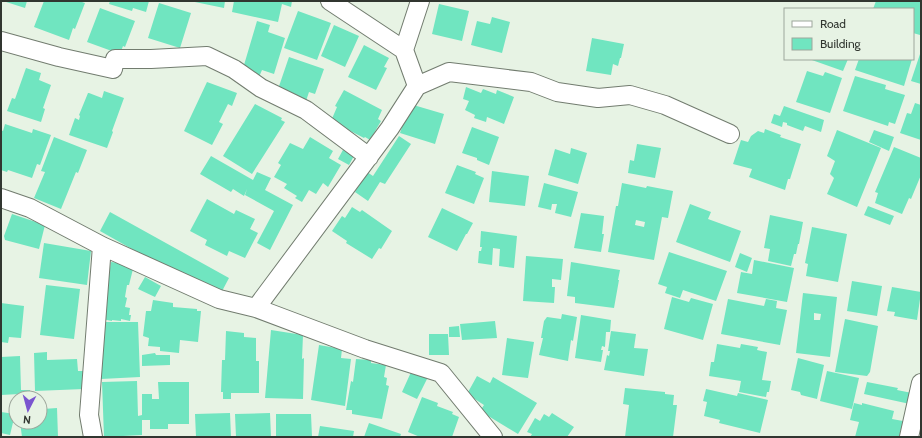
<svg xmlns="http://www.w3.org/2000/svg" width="922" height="438" viewBox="0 0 922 438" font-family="Cabin,sans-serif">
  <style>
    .building { fill: #70e5c0; fill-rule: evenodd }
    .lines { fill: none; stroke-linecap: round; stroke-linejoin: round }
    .minor-casing { stroke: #727c6f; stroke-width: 20 }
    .minor { stroke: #fff; stroke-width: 18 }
  </style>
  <rect width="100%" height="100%" fill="#e7f3e4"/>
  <path class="building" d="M3 1H27L25 8Z
    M44 1H79L85 3 75 29 73 28 69 40 34 27Z
    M110 1H149L146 12 133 8 132 11 109 4Z
    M190 1H225L224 8Z
    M234 1H292L291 7 282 4 278 22 232 12Z
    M876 1H921V31L920 35 913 33V9H873Z
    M159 3 191 13 180 48 148 38Z
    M439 4 469 11 462 41 432 34Z
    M100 8 135 21 125 47 123 46 120 54 87 42Z
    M298 11 331 23 317 60 284 48Z
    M492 17 510 22 502 53 471 45 477 21 490 24Z
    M257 21 270 25 268 32 285 38 274 74 262 70 259 77 243 72 245 65H244Z
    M334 25 359 36 345 67 321 56Z
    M592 38 624 44 621 58H620L618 66 613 64 611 75 586 71Z
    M364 45 389 58 384 67 387 68 376 90 348 77Z
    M921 51V84L911 81Z
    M289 57 324 69 315 94 309 92 305 104 276 95Z
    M809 59H848L843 71Z
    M859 59H912L904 86 855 70Z
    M26 68 41 73 39 80 51 85 43 108 45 109 41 122 7 111 12 98 15 99Z
    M807 71 823 76 825 72 842 78 830 113 796 102Z
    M855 76 886 85 885 89 905 95 895 124 889 122 888 126 843 111Z
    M207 82 237 93 232 106 228 104 219 122 223 124 212 145 184 131Z
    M466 87 481 93 483 89 496 94 497 90 514 97 504 124 487 117 486 122 474 118 475 115 465 110 469 101 463 99Z
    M344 90 382 110 378 119 381 121 370 140 365 137 364 138 331 121 337 107 335 106Z
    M104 91 124 98 112 131 113 132 107 148 69 135 75 118 79 120 80 116 79 115 88 93H89L102 98Z
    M915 103 921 105V140L900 133 907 113 911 114Z
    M255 104 282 118 281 120 285 122 252 174 223 156Z
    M410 104 444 114 435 144 400 133Z
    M784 106 824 120 821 132 805 126 803 131 787 125V123L783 122 782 127 771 123 774 114 780 116Z
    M5 124 32 133 33 129 51 135 40 165 37 164 32 178 8 170 7 172 1 170V130L3 131Z
    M472 127 499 137 489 165 477 160V158L462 153Z
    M765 129 781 135 780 137 801 144 790 179H788L785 190 749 177 752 169 733 164 741 140 748 142 751 136 758 131 764 133Z
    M837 130 881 148 857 207 827 194 834 178 830 174 835 161 827 156Z
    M874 130 894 137 889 151 869 142Z
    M399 136 411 144 385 184 380 182 368 201 355 192 367 172 373 176Z
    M54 137 87 150 78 173 76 172 61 209 34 198 45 172 41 171Z
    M310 137 333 151 329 158 341 165 328 187 323 183 316 194 309 190 302 202 295 198 297 196 284 188 287 184 274 177 281 165 278 163 290 143 303 149Z
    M637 144 661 148 655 178 628 173 630 160 634 161Z
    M894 147 921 158V175L911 199 909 198 902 214 875 203 878 193 875 192Z
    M344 148 355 154 349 165 338 159Z
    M571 148 587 153 578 184 548 175 555 149 570 154Z
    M211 156 253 180 257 172 271 178 265 190 293 205 270 250 257 243 274 211 245 195 247 189 244 196 233 189 231 192 200 174Z
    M457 165 476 172 475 174 484 178 474 204 445 193Z
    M492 171 529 176 525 206 489 202Z
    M544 183 578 192 571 217 555 213 557 204H552L551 210 538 207Z
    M622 183 646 188 647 186 673 191 668 218 662 217 654 260 608 252 616 206H618ZM636 220 645 222 644 227 635 225Z
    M207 199 234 214 236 210 255 219 250 229 258 233 245 258 229 251 227 256 205 245 207 240 190 231Z
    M690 204 711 212 708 219 741 231 730 262 676 242Z
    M868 206 894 216 890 225 864 215Z
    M352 207 360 212 362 210 392 231 381 249 379 248 372 259 346 243 347 241 332 231 342 216 345 218Z
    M442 208 473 223 467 234H466L457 251 428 237Z
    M110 212 229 278 220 295 208 292 100 231Z
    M581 213 604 216 602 234H604L601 252 574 248Z
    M12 214 45 225 39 249 5 240 4 236Z
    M770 215 803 222 799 244H798L796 254H794L791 266 768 261 770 249 764 248Z
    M812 227 847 234 838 282 806 276 808 264 805 263Z
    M481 231 517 236 514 268 499 266 500 249 493 248 492 265 478 263 479 251H481L482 247H480Z
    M44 243 91 251 87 285 39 278Z
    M669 252 727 271 716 301 683 290 680 298 665 293 667 287 658 284Z
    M740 253 752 258 747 272 735 267Z
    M526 256 563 259 561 280 552 279V287H555L554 303 523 301Z
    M754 260 794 268 787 302 737 293 741 272 752 274Z
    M111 262 126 264 125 267 133 269 129 285H127L125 297 127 298 125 307 130 308 129 315H131L130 321 121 319V321L112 320V321L102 319Z
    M571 262 620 270 618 280H619L614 308 575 303V297L567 296Z
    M145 277 161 286 155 297 138 289Z
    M852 281 882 286 877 316 847 311Z
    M46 285 80 289 74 339 40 335Z
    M892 287 921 292 917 320 894 316 895 312 887 311Z
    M803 293 837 297 830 357 796 353ZM814 313 821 314 820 320H814Z
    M672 297 689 302 691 298 713 304 703 340 664 329Z
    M728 299 764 306 766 299 777 301 776 308 787 310 780 345 721 334Z
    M153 300 173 303V307L197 309V311H201L198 342 180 340 179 353 160 351V347L148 346 149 338 143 336 146 311H151Z
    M1 303 24 306 21 338 9 337 8 343 1 342Z
    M562 314 577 317 573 341 571 340 568 361 539 355 543 338H541L544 321 547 317 561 319Z
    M581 315 611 320 610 332H606L605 347 602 346 601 350H603L601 362 575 358Z
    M845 319 878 326 870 372 867 376 835 372Z
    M495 321 497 338 462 340 460 324Z
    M99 322H138L140 377 101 379Z
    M459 326 460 337H449V327Z
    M271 330 303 335 302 359 304 358 303 399 265 398Z
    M226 331 244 333V337L256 338V361H259V393H231V399H223V392H221L222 360H225Z
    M611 331 636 334 634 348 648 349 644 376 604 370 607 355 609 356 610 351H608Z
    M429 334H448L449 355H429Z
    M507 338 534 342 528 378 502 375Z
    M717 344 740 348 741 344 758 347 757 350 767 352 762 380 771 381 769 392H767L766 397 739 392 741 381 709 376 711 362H714Z
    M319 345 342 349 341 358 351 359 345 406 311 400Z
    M47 352V360L77 359 78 371H84V389L35 391 34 353Z
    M155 353 156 355H170V365L142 366V355Z
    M20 356 21 390H30V398H20L19 394 1 395V357Z
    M798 358 824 365 817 399 801 395 800 392 791 390Z
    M356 359 371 360V363L386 365 384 377 387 378 386 385 389 386 382 419 352 414V410H346L351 381 353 382Z
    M412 370 428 377 417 399 402 392Z
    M827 371 859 378 852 409 820 401Z
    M477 376 490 383 493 377 537 403 518 434 480 411 484 405 467 394Z
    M137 381 138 416 142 415V394H152V399H159L158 382H189V424H168V429H150V420H142V435L104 437 102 382Z
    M867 382 898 388 897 390 912 393 910 404 864 394Z
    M625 388 665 392V394L674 395 673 405H677L673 437H625L629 405 623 404Z
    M706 389 737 396 738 393 768 400 760 433 719 423 720 420 704 416 707 402 703 401Z
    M422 397 438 403 437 406 453 412 452 414 459 417 452 437H420L408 432Z
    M854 403 862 405V403L894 411 892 419 903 421 899 437H855L859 422 850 420Z
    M40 407H42L43 409 57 408 58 437H22L20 422H40Z
    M1 412 15 414 10 435 1 433Z
    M230 413 231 437H196L195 414Z
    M270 413 271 437H236L235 414Z
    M552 413 574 427 567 437H530L532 434 527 432 535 418 540 421 544 414 549 417Z
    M276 414H311L312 437H276Z
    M369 423 401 434 400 437H364Z
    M320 426 354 431 353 437H318Z"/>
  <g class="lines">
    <g class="minor-casing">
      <path id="minor" d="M330 1 404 50 417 86
        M1 41 59 57 113 69 115 59H151L207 56 234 69 261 88 306 110 369 157
        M404 50 420 1
        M1 198 30 208 102 246 219 299 256 308 365 349 441 373 493 437
        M256 308 390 128 417 86 449 72 531 82 557 92 598 98 630 95 665 105 730 134
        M93 437 89 415 102 246
        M909 437 921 383"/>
    </g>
    <use href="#minor" class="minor"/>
  </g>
  <rect width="922" height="438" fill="none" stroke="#313630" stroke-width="4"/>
  <rect x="784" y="8" width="130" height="52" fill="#e7f3e4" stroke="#9ea79c"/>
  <rect x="792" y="21" width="20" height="6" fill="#ffffff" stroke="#9ea79c"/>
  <text x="820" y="28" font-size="12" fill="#313630">Road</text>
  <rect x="792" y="38" width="20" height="12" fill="#70e5c0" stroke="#9ea79c"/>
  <text x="820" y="48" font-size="12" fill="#313630">Building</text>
  <g transform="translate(28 410) rotate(186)"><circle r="19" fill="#e7f3e4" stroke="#9ea79c"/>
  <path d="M0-3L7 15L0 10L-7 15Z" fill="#7a55cf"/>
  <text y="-6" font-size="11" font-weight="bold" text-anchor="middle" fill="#313630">N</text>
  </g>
</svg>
